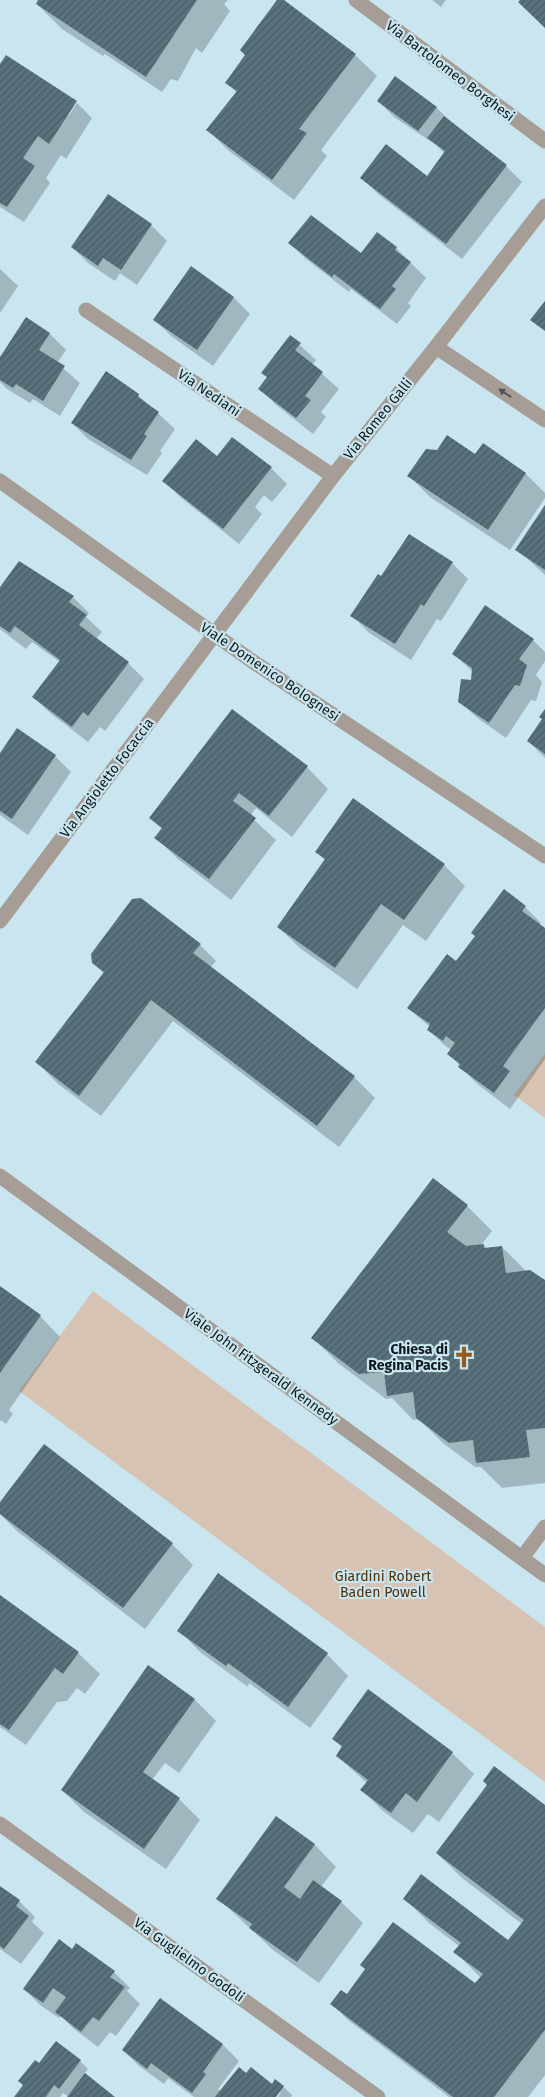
<svg xmlns="http://www.w3.org/2000/svg" width="545" height="2097" viewBox="0 0 545 2097" font-family="'Fira Sans',sans-serif">
  <style>
    .green { fill: #d7c3b3 }
    .shadow { fill: #0003 }
    .building { fill: url(#building-hatch) }
    .lines { fill: none; stroke-linecap: round; stroke-linejoin: round }
    .minor { stroke: #a69d96; stroke-width: 15 }
    .tertiary { stroke: #a69d96; stroke-width: 15 }
    .oneway { fill: #535453 }
    .labels { text-anchor: middle; dominant-baseline: central; stroke-width: 4.5; stroke-linejoin: round; paint-order: stroke }
    .street-label { font-size: 14px; fill: #0f191d; stroke: #c9e5ef }
    .poi-label { font-size: 14px; font-weight: bold; fill: #0f191d; stroke: #c9e5ef; text-anchor: end }
    .park-label { font-size: 14px; fill: #532f06; stroke: #c9e5ef }
  </style>
  <defs>
    <pattern id="building-hatch" width="6" height="6" patternUnits="userSpaceOnUse" patternTransform="scale(1.25)"><rect width="6" height="6" fill="#59727b"/><path d="M-1 1l2-2M0 6l6-6M5 7l2-2" fill="none" stroke="#485d64"/></pattern>
  </defs>
  <rect width="100%" height="100%" fill="#c9e5ef"/>
  <path class="green" d="M545 1054V1118L514 1095Z
    M93 1291 545 1627V1782L19 1391Z"/>
  <path class="shadow" d="M39 0H228L224 4 230 11 202 53 196 48 178 81 171 79 162 92 105 54 103 56 62 29 37 4Z
    M279 0H282L355 55 377 76 321 150 327 156 294 200 229 151 208 130 237 93 226 82 247 55Z
    M432 0H446L441 7Z
    M0 66 67 115H69L77 103 92 118 66 159 61 155 46 178 50 183 24 222 0 207Z
    M378 101 436 107 452 123 506 166 522 182 462 259 378 194 362 178H427L445 154 436 145 394 117Z
    M151 225 167 241 137 285 120 273 115 281 88 263 72 247Z
    M377 234 396 248 426 278 408 303 411 306 397 324 351 289 349 292 306 259 290 243 361 255Z
    M191 268 234 298 250 314 213 366 171 336 155 320Z
    M0 269 18 286 0 313Z
    M50 334 66 350 57 363 80 383 60 416 33 399 30 403 7 389 0 382V360Z
    M290 336 316 360 312 365 339 389 321 412 326 417 313 434 275 404 259 388 268 378 262 373Z
    M138 395 175 429 160 451 162 453 147 475 88 439 72 423Z
    M476 456 526 474 545 493V498L510 550 430 497 409 476Z
    M217 458 271 468 287 484 272 502 264 495 255 507 262 514 239 544 180 497 164 481Z
    M545 507V575L517 549Z
    M410 535 452 563 468 579 441 621 437 619 411 660 368 632 352 615 382 577Z
    M20 562 73 597 89 613 86 617 102 632 96 639 128 663 144 679 105 731 100 727 88 742 50 713 34 697 60 662 32 642 26 649 0 629V589Z
    M533 640 545 652V661L536 675 542 682 536 701 531 700 506 738 476 717 459 701 472 681 473 672 454 654Z
    M545 711V758L528 741 544 719Z
    M0 755 55 756 71 772 28 835 0 815Z
    M307 767 328 789 292 837 256 808 250 816 276 840 231 900 178 859 156 838 163 830 151 818Z
    M316 851 444 865 465 886 426 941 403 925 357 989 300 948 278 927 326 861Z
    M525 907 541 923 539 925 545 929V1059L510 1109 476 1083 449 1054 451 1050 444 1045 428 1029 430 1027 408 1008 457 963Z
    M200 945 216 961 210 968 354 1077 375 1098 339 1147 173 1021 101 1116 58 1084 37 1062 104 974 93 963Z
    M467 1206 492 1231 481 1245H484L487 1249 502 1247 527 1272 545 1282V1483L502 1488 481 1467H475L443 1443 419 1419 413 1420 392 1398 386 1399 338 1363 313 1338Z
    M0 1288 39 1315 60 1337 9 1410 13 1414 6 1424 1 1420 0 1422Z
    M0 1503 172 1544 193 1565 145 1629 17 1531 0 1514Z
    M0 1596 78 1653 100 1674 85 1694 77 1688 67 1701 57 1702 26 1745 0 1727Z
    M179 1630 327 1654 348 1676 310 1728 249 1683 248 1687 200 1652Z
    M148 1667 195 1700 216 1721 179 1773 165 1763 152 1780 179 1799 200 1820 166 1869 84 1812 62 1790Z
    M368 1691 452 1753 474 1774 439 1822 428 1814 413 1833 383 1811 362 1790 367 1783 337 1756 343 1748 333 1739Z
    M545 1806V2075L528 2097H449L348 2020 332 2004 347 1996 475 1985 481 1978 455 1952 459 1946 429 1923 404 1898 508 1942 522 1924 462 1878 437 1853Z
    M276 1818 315 1845 336 1867 321 1887 341 1902 363 1923 319 1983 273 1950 218 1898Z
    M0 1887 19 1901 35 1917 32 1922 44 1933 21 1964 0 1949Z
    M114 1972 130 1988 127 1991 140 2004 116 2036 110 2032 98 2047 73 2028 61 2016 59 2018 40 2005 24 1989Z
    M160 2000 223 2045 239 2061 218 2089 221 2091 247 2075 272 2086 276 2080 292 2095 291 2097H278L281 2092 279 2091 274 2097H194L168 2078 164 2084 139 2066 123 2050Z
    M80 2061 88 2069 84 2074 113 2097H69L63 2093 60 2097H15L39 2065Z"/>
  <path class="building" d="M38 0H197L146 77 36 4Z
    M277 0H284L356 54 299 129 307 133 272 180 206 130 237 91 225 83 245 55 240 50Z
    M520 0H545V28L518 2Z
    M6 55 77 101 49 144 38 136 23 158 35 166 7 207 0 203V64Z
    M395 76 437 107 418 131 377 101Z
    M444 116 507 165 446 244 360 178 386 144 427 176 445 151 427 138Z
    M108 194 152 224 121 270 103 258 98 266 71 247Z
    M311 215 361 253 377 232 397 247 395 250 411 262 392 286 396 289 380 309 334 274 332 277 288 243Z
    M191 266 234 297 197 350 153 320Z
    M545 301V331L530 320Z
    M26 317 50 333 39 350 65 366 43 401 16 384 13 388 0 380V357Z
    M290 335 301 343 295 350 323 372 305 396 311 400 296 418 258 389 267 377 261 373Z
    M106 371 139 394 138 397 159 412 144 434 147 436 131 460 71 423Z
    M447 435 475 454 483 443 526 473 488 530 407 476 426 449 437 450Z
    M232 437 272 467 223 529 162 481 196 439 217 456Z
    M545 505V570L515 550Z
    M409 534 453 562 424 606 421 604 395 644 350 616 378 574 381 576Z
    M19 561 74 596 69 602 87 615 79 625 129 662 88 716 83 712 72 727 32 697 60 660 15 626 10 633 0 626V587Z
    M485 605 534 639 519 659 527 665 520 686 515 685 489 723 458 702 461 679 471 680 472 668 452 654Z
    M232 709 308 766 269 816 239 793 233 801 256 818 209 879 154 838 162 828 149 818Z
    M545 709V754L527 741 542 719 539 717Z
    M17 728 56 755 12 819 0 811V753Z
    M353 798 445 864 404 920 381 904 335 968 277 927 325 859 315 852Z
    M504 889 526 906 522 911 545 928V1008L503 1066 510 1071 494 1093 458 1067 460 1064 447 1054 455 1043 446 1036 443 1041 427 1030 430 1024 407 1008 447 954 456 961 475 936 471 933Z
    M141 898 201 944 193 953 355 1076 317 1126 151 1000 79 1096 35 1062 104 972 92 963 91 954 132 899Z
    M433 1178 468 1205 447 1232 466 1246 484 1244V1248L502 1246 506 1273 530 1270 545 1280V1428L526 1430 530 1457 476 1463 473 1440 449 1443 416 1418 413 1392 387 1396 384 1372 359 1374 311 1338Z
    M0 1286 41 1315 0 1373Z
    M44 1444 173 1543 123 1608 0 1514V1502Z
    M218 1573 328 1653 288 1707 228 1663 226 1666 177 1631Z
    M0 1595 79 1652 63 1674 55 1668 9 1730 0 1724Z
    M148 1665 195 1699 143 1772 180 1798 144 1849 61 1790Z
    M368 1689 453 1752 417 1802 406 1793 391 1813 360 1790 368 1780 336 1756 342 1746 332 1739Z
    M494 1766 545 1805V2030L494 2097H453L330 2004 341 1990 347 1994 365 1969 360 1965 393 1922 475 1983 483 1974 453 1952 461 1943 403 1899 421 1874 508 1940 524 1920 436 1853 487 1785 483 1781Z
    M276 1816 315 1844 284 1887 300 1899 313 1880 342 1901 297 1962 249 1928 252 1924 216 1899Z
    M0 1886 20 1900 16 1906 29 1916 4 1949 0 1946Z
    M59 1939 72 1949 76 1943 115 1971 110 1977 125 1987 99 2021 93 2017 81 2032 55 2012 66 1997 53 1988 43 2003 23 1989Z
    M160 1998 223 2044 203 2072 206 2074 192 2093 151 2063 147 2069 122 2050Z
    M56 2041 81 2060 59 2089 54 2085 46 2097H14L23 2085 18 2081 35 2060 39 2063Z
    M239 2067 246 2073 251 2067 272 2084 275 2079 284 2086 276 2097H215Z
    M85 2073 115 2097H67Z"/>
  <g class="lines">
    <path class="minor" d="M356 0 545 141
      M86 310 333 476
      M436 347 545 420
      M0 921 333 476 436 347 545 206
      M0 1176 545 1575
      M522 1558 545 1527
      M0 1824 378 2097"/>
    <path class="tertiary" d="M0 481 252 661 545 856"/>
  </g>
  <defs><path id="oneway-solid" d="M-6-.8H1V-3.2L6.5 0L1 3.2V.8H-6Z" transform="scale(1.25)"/></defs>
  <use class="oneway" href="#oneway-solid" transform="translate(505 393) rotate(-146)"/>
  <defs>
    <g id="church-bare" transform="scale(1.725)"><path d="M-1.2-6h2.4v3.5h3.3v2.4h-3.3V6h-2.4V-.1h-3.3v-2.4h3.3Z" fill="#965a1b" stroke="#c9e5ef" stroke-width="2.5" paint-order="stroke"/></g>
  </defs>
  <g fill-rule="evenodd">
    <use href="#church-bare" x="464" y="1357"/>
  </g>
  <g class="labels">
    <g class="street-label">
      <text transform="translate(450 71) rotate(37)">Via Bartolomeo Borghesi</text>
      <text transform="translate(209 393) rotate(34)">Via Nediani</text>
      <text transform="translate(378 419) rotate(-51)">Via Romeo Galli</text>
      <text transform="translate(270 672) rotate(34)">Viale Domenico Bolognesi</text>
      <text transform="translate(107 778) rotate(-53)">Via Angioletto Focaccia</text>
      <text transform="translate(261 1367) rotate(36)">Viale John Fitzgerald Kennedy</text>
      <text transform="translate(189 1960) rotate(36)">Via Guglielmo Godoli</text>
    </g>
    <g class="poi-label">
      <text x="448" y="1349">Chiesa di<tspan x="448" dy="16">Regina Pacis</tspan></text>
    </g>
    <g class="park-label">
      <text x="383" y="1576">Giardini Robert<tspan x="383" dy="16">Baden Powell</tspan></text>
    </g>
  </g>
</svg>
